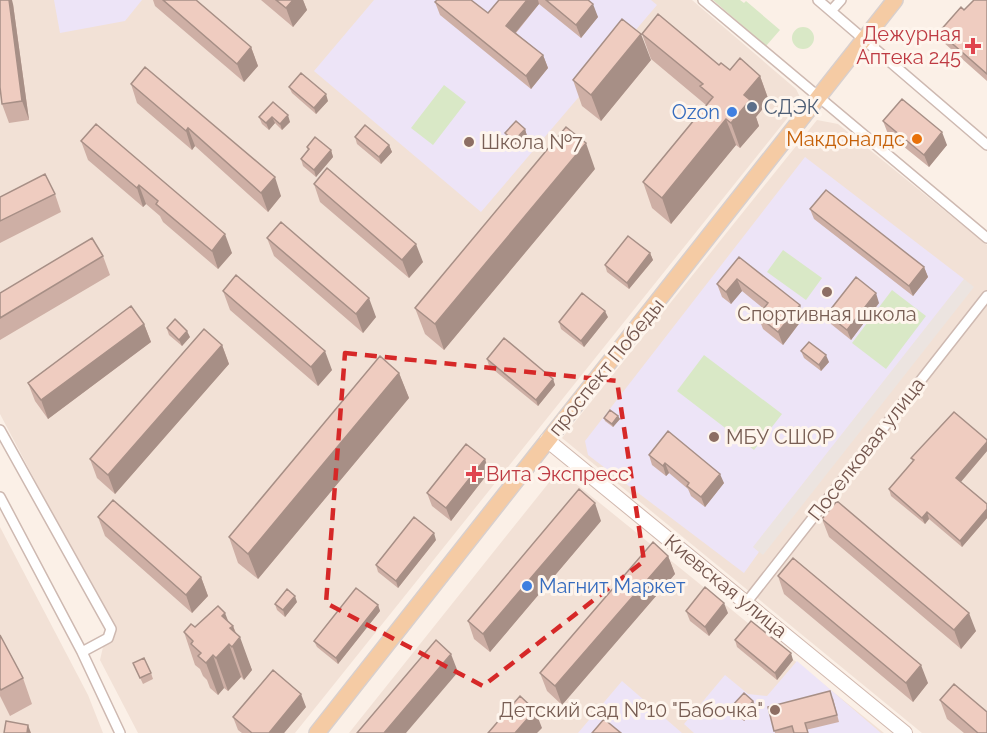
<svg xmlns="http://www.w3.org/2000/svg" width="987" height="733" viewBox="0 0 987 733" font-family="Raleway,sans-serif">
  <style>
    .residential { fill: #f2e1d6 }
    .industrial { fill: #ece4e0 }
    .education { fill: #ede4f7 }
    .green { fill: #d9e8c6 }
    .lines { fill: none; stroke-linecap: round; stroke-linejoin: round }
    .street-casing { stroke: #ceb9b1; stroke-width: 12 }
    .secondary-casing { stroke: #d1b8ae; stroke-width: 16 }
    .primary-casing { stroke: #d8cfcd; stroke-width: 18 }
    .street { stroke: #fff; stroke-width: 9 }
    .secondary { stroke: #fff; stroke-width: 14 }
    .primary { stroke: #f5cba4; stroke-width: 15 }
    .wall { fill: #ceafa5 }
    .shaded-wall { fill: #a78f86 }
    .building { fill: #efccc0; stroke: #a78f86; stroke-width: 1.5 }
    .marked { fill: none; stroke: #d62828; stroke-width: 4.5; stroke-dasharray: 12 8; stroke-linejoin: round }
    .health-dot { fill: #e0444e; stroke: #fef5ed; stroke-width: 2 }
    .service-dot { fill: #5c6f8a; stroke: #fef5ed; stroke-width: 2 }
    .shop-dot { fill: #3f7fe0; stroke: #fef5ed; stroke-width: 2 }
    .food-dot { fill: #e8710a; stroke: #fef5ed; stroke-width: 2 }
    .education-dot { fill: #8d6e63; stroke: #fef5ed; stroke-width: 2 }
    .labels { text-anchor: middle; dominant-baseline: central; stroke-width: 6; stroke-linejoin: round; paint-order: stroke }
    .health-label { font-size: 20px; fill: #be3a42; stroke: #fef5ed; text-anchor: end }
    .service-label { font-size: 20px; fill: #4e5e75; stroke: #fef5ed; text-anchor: start }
    .shop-label { font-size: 20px; fill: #366cbe; stroke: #fef5ed; text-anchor: end }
    .food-label { font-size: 20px; fill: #c56008; stroke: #fef5ed; text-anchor: end }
    .education-label { font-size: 20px; fill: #785e54; stroke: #fef5ed; text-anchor: start }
    .street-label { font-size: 20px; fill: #73554d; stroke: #fef5ed }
  </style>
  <rect width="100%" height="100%" fill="#fbf0e7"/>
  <path class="residential" d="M0 0H692L796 89 800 97 797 106 295 733H138L100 660 109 621 0 414Z
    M817 120 838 124 987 245V733H922L562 438Z
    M559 470 884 733H349Z
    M0 527 88 695 103 733H0Z"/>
  <path class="industrial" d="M964 279 974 287 763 555 753 547Z"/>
  <path class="education" d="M54 0H142L125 21 60 33Z
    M374 0H651L657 5 481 212 314 71Z
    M805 157 964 279 753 547 759 552 744 573 588 455 585 441Z
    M797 661 881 733H694L684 724 725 675 748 694 767 696Z
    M622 681 682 733H578Z"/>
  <path class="green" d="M713 0H740L744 3 746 1 780 30 766 46Z
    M792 38a11 11 0 1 1 22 0a11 11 0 1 1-22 0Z
    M444 85 466 102 433 145 411 128Z
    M783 250 822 278 806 300 767 272Z
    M892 290 926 316 886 369 852 343Z
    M704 355 782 414 754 450 677 391Z"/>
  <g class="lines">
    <g class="street-casing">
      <path id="street" d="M703 0 987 238
        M818 0 987 145
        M831 11 841 0
        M0 430 111 629 108 638 82 652
        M0 497 82 652 120 733
        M746 603 987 296"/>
    </g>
    <g class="secondary-casing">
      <path id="secondary" d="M547 440 905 733"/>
    </g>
    <g class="primary-casing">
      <path id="primary" d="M317 733 895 0"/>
    </g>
    <use href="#street" class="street"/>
    <use href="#secondary" class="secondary"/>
    <use href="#primary" class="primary"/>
  </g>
  <path class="wall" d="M153 0H196L251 47 258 66 244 82 155 6Z
    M261 0H303L307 10 293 27Z
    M499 0H588L598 17 581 38 539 4 516 33 543 55 548 68 531 89 440 15 435 2 488 13Z
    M987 0V81L943 42 939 32Z
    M13 4 29 120 9 123 2 104Z
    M642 34 719 65 730 70 760 76 769 101 756 117 759 126 740 148 736 145 671 224 652 208 643 182 706 105 651 59Z
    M651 60 601 121 582 106 573 80Z
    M131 84 281 196 268 212 195 146 192 150 137 103Z
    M289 87 328 101 316 114 292 93Z
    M273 102 290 122 282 130 275 123 269 130 262 124 259 117Z
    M883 121 947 145 929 167 888 134Z
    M525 129 527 136 517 147 508 139 505 133Z
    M355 137 389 145 392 152 381 164 357 144Z
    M81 141 232 253 218 269 163 222 160 216 146 204 143 207 88 160Z
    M307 147 331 150 333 157 316 177 303 166 301 159 308 151Z
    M595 169 444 350 425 334 415 308Z
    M314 184 423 262 409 278 320 202Z
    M55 194 61 212 0 243V197Z
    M810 209 924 267 928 277 913 296 814 219Z
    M267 238 376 317 363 333 274 256Z
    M650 253 653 260 629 289 607 272 605 265Z
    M103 256 110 275 0 340V293Z
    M739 257 800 305 804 317 783 345 763 329 758 316 764 309 742 291 731 304 722 297 717 284Z
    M223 291 332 370 318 386 230 310Z
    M879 303 851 340 831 324 827 314Z
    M608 317 584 347 561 329 559 322Z
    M144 324 151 342 48 419 35 401 28 383Z
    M167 329 190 337 182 346 169 335Z
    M222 345 229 364 115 494 97 478 90 459Z
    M801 351 829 362 821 371 804 358Z
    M487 359 553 379 555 385 538 406 489 366Z
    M399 373 409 398 258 579 238 563 229 537Z
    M618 416 620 419 613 427 605 421 604 418Z
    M987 440V451L961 482 987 504V518L962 547 929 519 925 524 891 496 889 489 913 462 911 458Z
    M649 455 724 483 705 507 691 496 688 489 669 473 666 476 652 465Z
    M485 459 489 472 451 521 432 506 427 493Z
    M98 517 201 577 208 596 192 613 105 536Z
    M822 519 976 631 961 649 829 537Z
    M601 521 490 652 474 639 468 621Z
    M436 540 398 588 378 572 376 565Z
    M668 556 675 574 562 705 547 691 540 673Z
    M778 576 928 683 913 702 784 594Z
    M297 602 285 617 277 610 275 604Z
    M378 605 380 611 338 664 317 647 314 641Z
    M686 611 728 613 709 636 690 621Z
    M229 622 233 626 252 670 244 680 241 677 228 691 224 688 218 695 210 688 207 680 203 676 200 669 195 665 184 632 195 627Z
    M0 635 23 678 32 704 10 716 0 696Z
    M735 640 793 660 777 680 737 647Z
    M133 663 151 673 153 679 143 684Z
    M833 698 839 722 793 733H775L768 707Z
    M940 700 987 733H964L947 719Z
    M753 701 756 707 744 721 735 713 732 706Z
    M306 707 284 733H242L238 730 233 717Z"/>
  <path class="shaded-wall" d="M9 0H12L13 4 29 120 22 101Z
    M293 0H303L307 10 293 27 286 8Z
    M527 0H538L539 4 511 38 506 26Z
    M593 4 598 17 581 38 576 25Z
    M641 34 651 60 601 121 591 95Z
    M251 47 258 66 244 82 237 64Z
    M543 55 548 68 531 89 526 76Z
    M760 76 769 101 756 117 759 126 740 148 731 123 744 95Z
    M326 94 328 101 316 114 314 108Z
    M288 115 290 122 282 130 280 124Z
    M272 117 275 123 269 130 266 123Z
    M726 119 736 145 671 224 662 198Z
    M188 128 195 146 192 150 186 131Z
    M525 129 527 136 517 147 514 141Z
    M942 132 947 145 929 167 924 155Z
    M586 143 595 169 444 350 435 324Z
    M389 145 392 152 381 164 379 157Z
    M331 150 333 157 316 177 314 170Z
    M275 177 281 196 268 212 261 193Z
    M139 185 146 204 143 207 137 188Z
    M225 234 232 253 218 269 212 251Z
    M416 244 423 262 409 278 402 260Z
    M650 253 653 260 629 289 627 283Z
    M924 267 928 277 913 296 909 286Z
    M737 279 742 291 731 304 726 292Z
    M876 293 879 303 851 340 847 330Z
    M369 298 376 317 363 333 356 314Z
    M800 305 804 317 783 345 778 332Z
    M605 311 608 317 584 347 581 341Z
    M144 324 151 342 48 419 41 400Z
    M187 331 190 337 182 346 179 340Z
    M222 345 229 364 115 494 108 475Z
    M325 351 332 370 318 386 311 367Z
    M826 355 829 362 821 371 819 365Z
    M399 373 409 398 258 579 248 554Z
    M553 379 555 385 538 406 536 400Z
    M618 416 620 419 613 427 612 424Z
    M987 442V451L959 484 956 478Z
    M485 459 489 472 451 521 446 508Z
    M665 463 669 473 666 476 663 466Z
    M720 474 724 483 705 507 701 497Z
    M595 503 601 521 490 652 483 634Z
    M987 509V518L962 547 960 541Z
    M927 512 929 519 925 524 922 518Z
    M434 533 436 540 398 588 396 581Z
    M668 556 675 574 562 705 555 686Z
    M201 577 208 596 192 613 186 595Z
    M295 596 297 602 285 617 283 610Z
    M724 603 728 613 709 636 705 627Z
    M378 605 380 611 338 664 336 658Z
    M225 613 231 628 233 626 238 640 240 637 252 670 244 680 222 616Z
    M969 613 976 631 961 649 954 630Z
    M229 644 241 677 228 691 216 658Z
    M791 653 793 660 777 680 775 673Z
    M451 654 458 672 406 733H384Z
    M213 655 224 688 218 695 206 663Z
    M921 665 928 683 913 702 906 683Z
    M301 694 306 707 284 733H269Z
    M753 701 756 707 744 721 742 714Z
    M535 710 542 728 537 733H515Z
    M28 725 31 733H27Z"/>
  <path class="building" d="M0 0H9L22 101 2 104 0 87Z
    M163 0H196L251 47 237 64Z
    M276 0H293L286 8Z
    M437 0H471L488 13 499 0H527L506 26 543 55 526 76 435 2Z
    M546 0H588L593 4 576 25Z
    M974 0H987V74L939 32 961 7 964 10Z
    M658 14 719 65 721 63 730 70 740 58 760 76 744 95 750 100 731 123 726 119 662 198 643 182 713 97 700 86 703 84 642 34Z
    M622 19 641 34 591 95 573 80Z
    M145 67 275 177 261 193 188 128 186 131 131 84Z
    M301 73 326 94 314 108 289 87Z
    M902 99 942 132 924 155 883 121Z
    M273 102 288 115 280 124 272 117 266 123 259 117Z
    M516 121 525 129 514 141 505 133Z
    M96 124 225 234 212 251 156 204 158 201 139 185 137 188 81 141Z
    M365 125 389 145 379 157 355 137Z
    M566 127 586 143 435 324 415 308Z
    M315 137 331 150 314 170 301 159 309 149 307 147Z
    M327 168 416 244 402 260 314 184Z
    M45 174 55 194 0 221V197Z
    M826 190 924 267 909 286 810 209Z
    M281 222 369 298 356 314 267 238Z
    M628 236 650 253 627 283 605 265Z
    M92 238 103 256 0 318V293Z
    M739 257 800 305 778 332 758 316 768 303 737 279 726 292 717 284Z
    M236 275 325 351 311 367 223 291Z
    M856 277 876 293 847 330 827 314Z
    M582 293 605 311 581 341 559 322Z
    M131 306 144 324 41 400 28 383Z
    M175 319 187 331 179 340 167 328Z
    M204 329 222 345 108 475 90 459Z
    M504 338 553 379 536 400 487 359Z
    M809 342 826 355 819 365 801 351Z
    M380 356 399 373 248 554 229 537Z
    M610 410 618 416 612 424 604 418Z
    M954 412 987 440V442L956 478 987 504V509L960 541 927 512 922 518 889 489 914 460 911 458Z
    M668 431 720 474 701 497 687 486 689 483 665 463 663 466 649 455Z
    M466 444 485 459 446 508 427 493Z
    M579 489 595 503 483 634 468 621Z
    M113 500 201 577 186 595 98 517Z
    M837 501 969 613 954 630 822 519Z
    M414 517 434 533 396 581 376 565Z
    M653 542 668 556 555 686 540 673Z
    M793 558 921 665 906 683 778 576Z
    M705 587 724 603 705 627 686 611Z
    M356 588 378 605 336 658 314 641Z
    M287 589 295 596 283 610 275 604Z
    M218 606 225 613 222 616 233 626 230 628 240 637 232 647 229 644 216 658 213 655 206 663 198 656 201 653 191 644 193 641 184 632 191 624 195 627Z
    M751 621 791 653 775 673 735 640Z
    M0 635 23 678 1 690 0 688Z
    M436 640 451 654 384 733H357Z
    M144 658 151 673 140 678 133 663Z
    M273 670 301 694 269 733H252L233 717Z
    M954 684 987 712V733H978L940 700Z
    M830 691 837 715 805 723 808 733H794L792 726 774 731 768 707Z
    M744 693 753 701 742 714 732 706Z
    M520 696 535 710 515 733H488Z
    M604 719 621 733H592Z
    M6 721 28 725 27 733H4Z"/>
  <path class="marked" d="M345 353 617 381 644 561 483 686 326 603Z"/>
  <g class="health-dot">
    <path d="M970 37h6v6h6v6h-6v6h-6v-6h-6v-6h6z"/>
    <path d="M471 465h6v6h6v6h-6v6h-6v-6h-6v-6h6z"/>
  </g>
  <circle class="service-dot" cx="752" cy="107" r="6"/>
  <g class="shop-dot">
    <circle cx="732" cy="112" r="6"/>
    <circle cx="527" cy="586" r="6"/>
  </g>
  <circle class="food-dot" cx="917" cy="139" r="6"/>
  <g class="education-dot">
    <circle cx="469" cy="142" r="6"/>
    <circle cx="827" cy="292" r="6"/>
    <circle cx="714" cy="437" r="6"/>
    <circle cx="775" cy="710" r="6"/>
  </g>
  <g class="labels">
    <g class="health-label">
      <text x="961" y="34">Дежурная<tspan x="961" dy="23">Аптека 245</tspan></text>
      <text x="486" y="474" text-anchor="start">Вита Экспресс</text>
    </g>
    <g class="service-label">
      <text x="764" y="107">СДЭК</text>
    </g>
    <g class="shop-label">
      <text x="720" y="112">Ozon</text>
      <text x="539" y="586" text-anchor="start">Магнит Маркет</text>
    </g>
    <g class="food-label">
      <text x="905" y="139">Макдоналдс</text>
    </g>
    <g class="education-label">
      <text x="481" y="142">Школа №7</text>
      <text x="827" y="314" text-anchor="middle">Спортивная школа</text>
      <text x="726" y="437">МБУ СШОР</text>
      <text x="763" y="710" text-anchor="end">Детский сад №10 "Бабочка"</text>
    </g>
    <g class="street-label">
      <text transform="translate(606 367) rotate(-51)">проспект Победы</text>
      <text transform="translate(866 449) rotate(-52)">Поселковая улица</text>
      <text transform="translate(726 586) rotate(39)">Киевская улица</text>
    </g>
  </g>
</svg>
